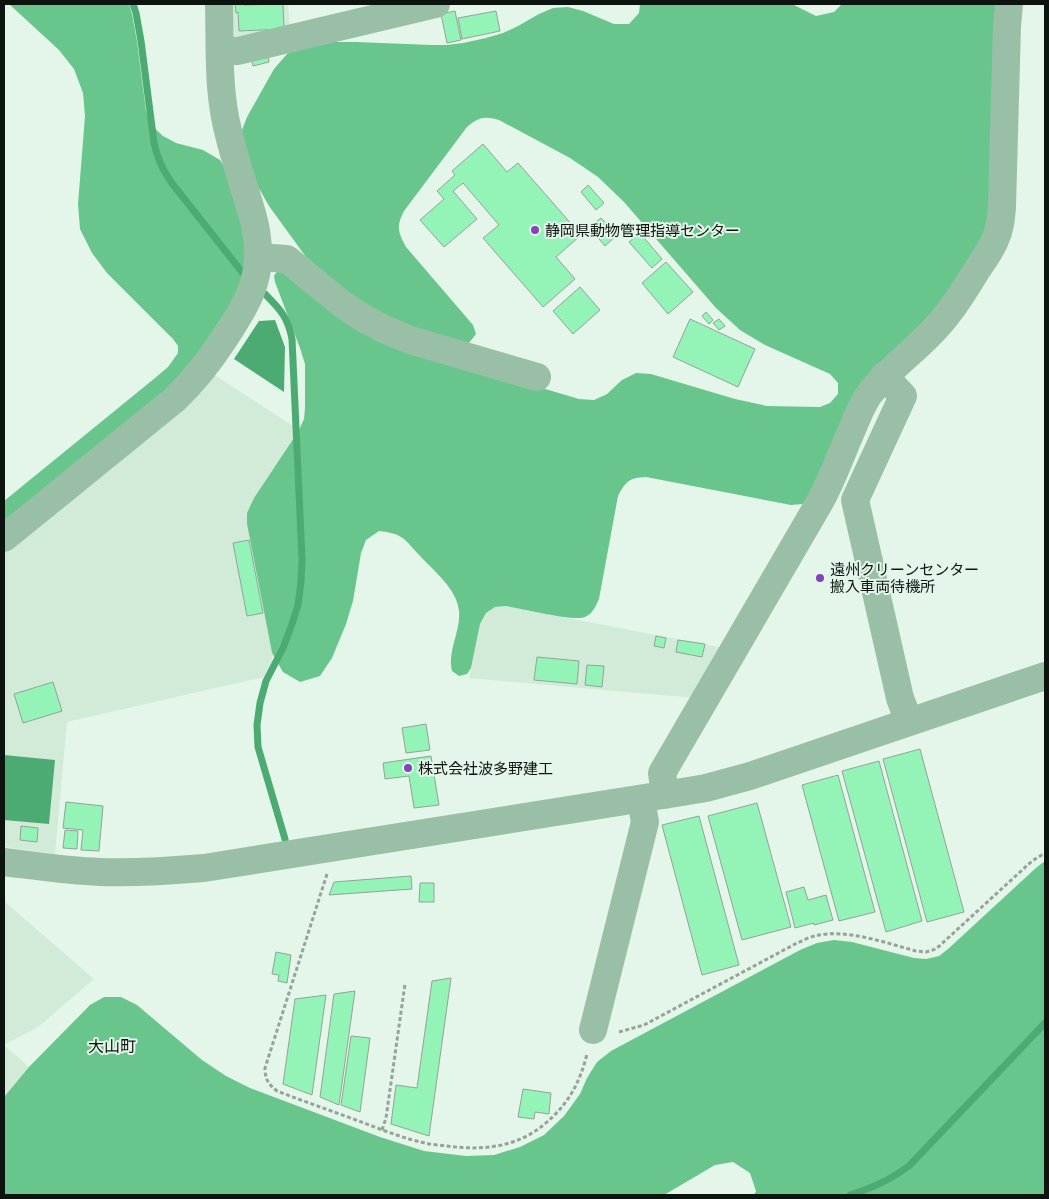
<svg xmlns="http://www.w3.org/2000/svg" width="1049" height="1199" viewBox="0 0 1049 1199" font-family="Ubuntu,'Noto Sans JP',sans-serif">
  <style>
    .built { fill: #d2ebd9 }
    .forest { fill: #68c68d }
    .water { fill: #4cab73 }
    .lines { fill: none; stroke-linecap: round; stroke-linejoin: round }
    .stream { stroke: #4cab73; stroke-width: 7 }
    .building { fill: #94f3b7; stroke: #92a397 }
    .path { stroke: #95a399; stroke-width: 3; stroke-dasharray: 4 2.5; stroke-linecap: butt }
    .minor { stroke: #99c0a6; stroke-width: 28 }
    .poi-dot { fill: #8244b9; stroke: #e4f6e9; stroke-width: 2 }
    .labels { text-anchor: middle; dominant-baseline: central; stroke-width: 4; stroke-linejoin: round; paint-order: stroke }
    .poi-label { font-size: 15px; fill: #0d140f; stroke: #e4f6e9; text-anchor: start }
    .neighbourhood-label { font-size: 16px; fill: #0d140f; stroke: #e4f6e9 }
  </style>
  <rect width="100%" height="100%" fill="#e4f6e9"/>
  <path class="built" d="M230 4H288L290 33 230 46Z
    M213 374 293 426V438L254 498 247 513V524L273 659 264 677 67 722 55 854 4 847V553Z
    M495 606H505L724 648 695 698 469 678 480 624 486 613Z
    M4 901 94 979 38 1027 4 1045 29 1067 4 1097Z"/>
  <path class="forest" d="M9 4H129L132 14 137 41 146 111 151 125 163 136 176 143 203 150 220 160 230 177 243 222 248 257 240 290 181 379 4 524V501L155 378 168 367 178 353V346L173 339 107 273 92 253 80 229 78 204 85 116 83 93 74 69 59 50Z
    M640 4H792L816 16 834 12 842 4H1000L987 236 809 500 802 504 791 505 646 477C629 478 626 481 618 496L599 599C596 605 593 614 585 617 575 622 519 608 505 606L495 607 486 613 480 624 471 668 467 674 459 676 452 671C447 651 461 631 459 611 457 589 434 571 420 556 414 550 410 544 404 539 396 533 388 532 379 531L366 540 361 553 353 601 346 624 332 658 320 676 300 682 283 672 272 653 247 524V513L254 498 299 430 304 419 305 408V364L300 348 275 282 274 276 278 270 407 348 579 399 594 400 607 394 622 380 636 373 651 374 735 399 767 406 820 407 830 403 838 394V383L830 374 765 345 740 330 716 308 624 202 598 177 570 158 499 120C484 116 479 117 467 127L404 211C396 227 398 232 406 247L473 325 476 334 469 343 459 345 368 311 306 257 269 206 257 185 243 146 242 130 247 117 274 69 287 54 303 46 327 42H356L432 45H447L463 43 486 38 503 33 518 26 539 14 553 8 568 7 583 11 614 24H629L639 13Z
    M1045 861V1195H754L756 1191 750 1173 733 1162 715 1165 664 1195H4V1097L29 1067 90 1005 104 997H121L137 1005 202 1060 226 1076 250 1088 380 1137 424 1151 466 1156 494 1155 520 1147 544 1135 564 1116 580 1094 587 1078 597 1062 611 1051 800 950 817 943 834 940 852 942 914 958 926 959 939 956 948 949 1037 867Z"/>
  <path class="water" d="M275 320 285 347 284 392 234 359 259 321Z
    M4 755 55 760 49 824 4 820Z"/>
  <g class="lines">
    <path class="stream" d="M133 4 136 13 141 41 154 143C157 157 162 169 171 182L242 272
      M265 294C281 310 288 318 292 339L302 559 301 582 298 605 291 627 283 648 266 681 260 703 257 725 258 747 285 839
      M850 1195C874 1187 888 1181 909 1166L1045 1023"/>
  </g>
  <path class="building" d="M235 4H244V5L283 4 284 29 239 31 238 12 236 13Z
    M455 11 461 40 447 43 441 14Z
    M496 11 500 31 462 39 458 18Z
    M268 54 269 62 253 66 251 58Z
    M483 144 507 172 518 163 581 235 556 257 575 279 543 307 483 238 499 225 463 183 453 191 477 219 444 247 420 220 444 199 437 191 455 175 452 171Z
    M588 185 604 203 596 210 581 192Z
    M601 218 611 228 601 236 592 225Z
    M611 229 617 235 605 246 599 239Z
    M640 233 662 259 652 268 629 242Z
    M666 262 693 292 668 314 642 283Z
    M580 287 600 310 573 334 553 311Z
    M706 312 713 320 709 324 702 316Z
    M690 319 755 349 738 387 673 357Z
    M719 319 725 326 719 330 713 323Z
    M249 540 263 613 247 616 233 543Z
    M656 636 666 638 664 648 654 646Z
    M678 640 705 644 702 657 676 652Z
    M537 657 579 661 577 684 534 680Z
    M587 665 604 666 602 687 585 685Z
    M53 682 62 711 23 723 14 694Z
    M426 724 430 750 406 753 402 728Z
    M920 749 964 912 927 922 883 759Z
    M431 756 439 805 414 808 409 776 385 779 383 763Z
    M879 761 922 921 886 932 842 771Z
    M838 775 875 912 839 921 802 785Z
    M66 802 103 806 99 851 81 850 83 830 63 828Z
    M757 803 791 927 742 940 708 816Z
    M699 816 739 965 702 975 662 825Z
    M21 826 38 828 37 842 20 840Z
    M65 830 78 831 77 849 63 848Z
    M411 876 412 889 329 895 334 882Z
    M420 883H434V902H419Z
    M804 887 808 900 826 895 833 920 814 925V923L795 928 786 892Z
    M276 952 291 955 287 983 278 981 279 975 272 974Z
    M451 978 429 1136 391 1124 396 1085 417 1088 432 981Z
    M355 991 339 1105 320 1097 334 994Z
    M326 995 312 1095 283 1084 295 999Z
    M351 1036 370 1038 360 1112 341 1105Z
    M523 1089 551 1093 549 1114 535 1112 534 1119 518 1117Z"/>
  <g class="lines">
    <path class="path" d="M327 874 265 1068C265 1079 268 1084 277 1091 303 1101 329 1110 356 1120 378 1128 401 1138 425 1143 432 1145 440 1145 447 1146 484 1151 519 1147 547 1122 569 1103 580 1082 587 1054
      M619 1032 644 1025 797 943C802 941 809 937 815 936 845 928 886 943 916 951L926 952 936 949 1032 861 1045 853
      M382 1130 386 1118 405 984"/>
    <path class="minor" d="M220 51H238L436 4
      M258 257 287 259 342 304 363 318 386 330 410 340 537 377
      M884 376 903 396 855 500 900 698 909 722
      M4 538 174 400C194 381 209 362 224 339 246 306 263 279 257 238 256 224 251 210 247 197 239 171 230 144 225 117 218 80 220 41 219 4
      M665 795 662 773 821 500C831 481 839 461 847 441 854 426 859 410 868 396 885 373 907 357 927 337 947 318 961 296 975 273 982 262 990 252 995 240 1000 230 1001 219 1002 207L1007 26 1009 4
      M4 862C36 866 68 871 100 872 135 873 169 871 204 868L682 792 706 788 750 776 1045 676
      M593 1030 645 822 641 799"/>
  </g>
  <g class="poi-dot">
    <circle cx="535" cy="230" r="5"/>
    <circle cx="820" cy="578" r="5"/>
    <circle cx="408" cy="768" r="5"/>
  </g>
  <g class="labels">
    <g class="poi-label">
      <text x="545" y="230">静岡県動物管理指導センター</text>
      <text x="830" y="569">遠州クリーンセンター<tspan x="830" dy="17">搬入車両待機所</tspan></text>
      <text x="418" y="768">株式会社波多野建工</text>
    </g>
    <g class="neighbourhood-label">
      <text x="112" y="1046">大山町</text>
    </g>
  </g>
  <rect width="1049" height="1199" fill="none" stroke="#0d140f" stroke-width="10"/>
</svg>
